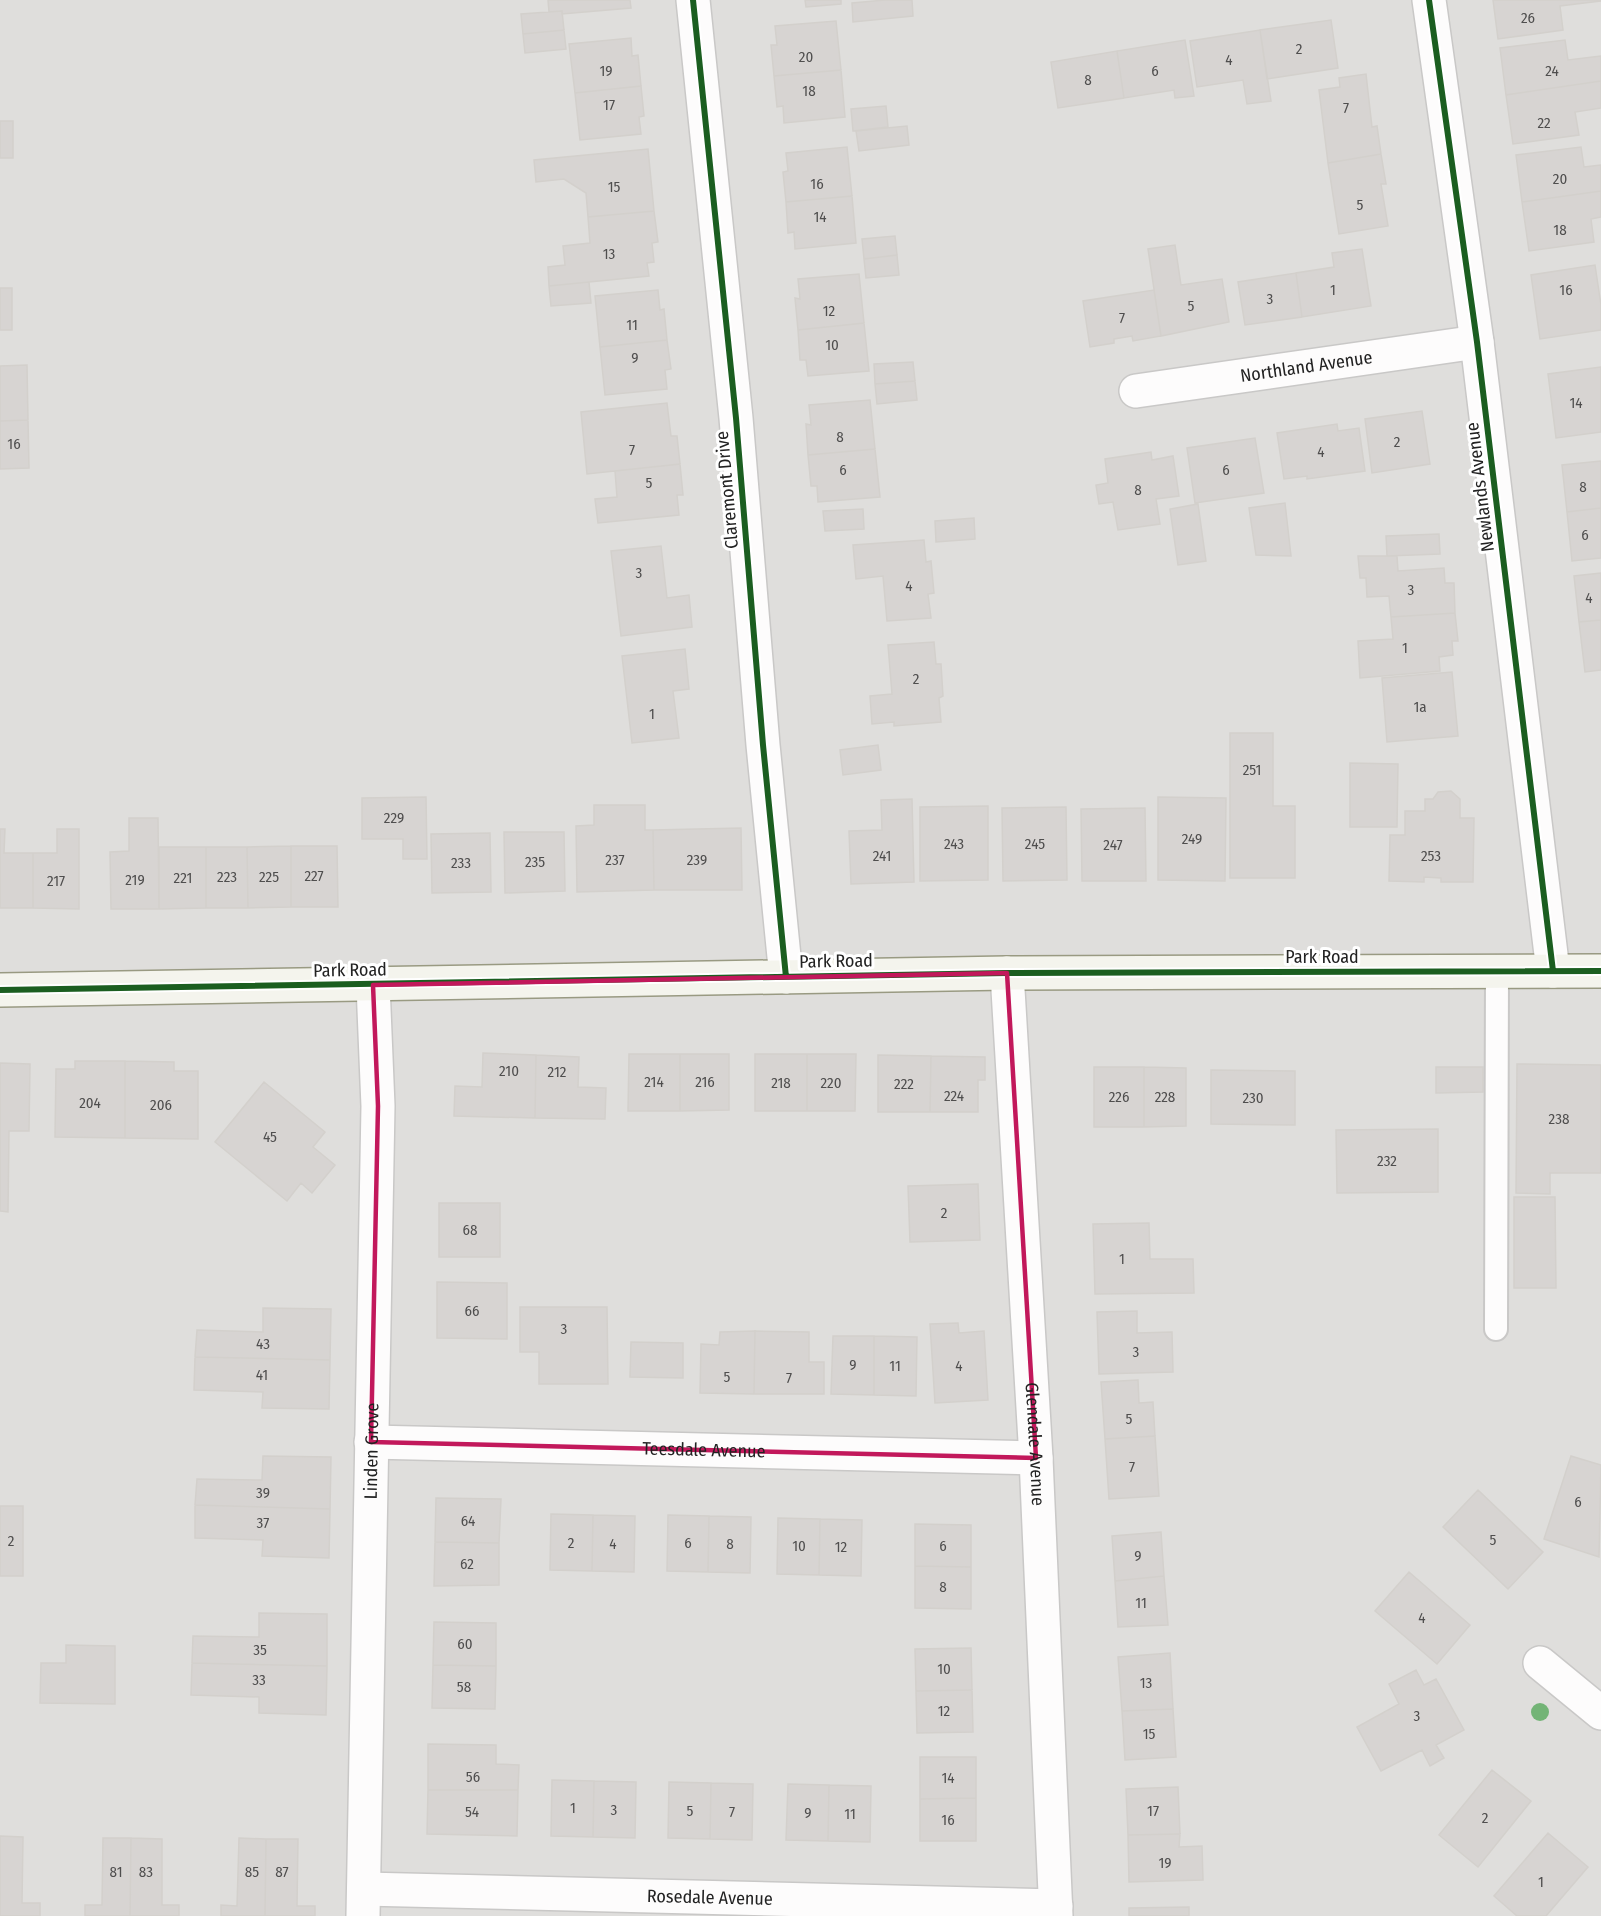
<svg xmlns="http://www.w3.org/2000/svg" width="1601" height="1916" viewBox="0 0 1601 1916" font-family="'Fira Sans Condensed',sans-serif">
  <style>
    .residential { fill: #dfdedc }
    .building { fill: #d7d4d2; stroke: #d3d0cc; stroke-width: 1.5 }
    .lines { fill: none; stroke-linecap: round; stroke-linejoin: round }
    .lane-casing { stroke: #c9c8c7; stroke-width: 26 }
    .street-casing { stroke: #c9c8c7; stroke-width: 36 }
    .secondary-casing { stroke: #999a82; stroke-width: 36 }
    .lane { stroke: #fdfcfc; stroke-width: 22 }
    .street { stroke: #fdfcfc; stroke-width: 33 }
    .secondary { stroke: #f4f4ed; stroke-width: 33 }
    .cycleway-casing { stroke: #fff; stroke-width: 10 }
    .cycleway { stroke: #1b5e20; stroke-width: 6 }
    .tree { fill: #73b476 }
    .marked { fill: none; stroke: #c2185b; stroke-width: 4.5; stroke-linejoin: round }
    .labels { text-anchor: middle; dominant-baseline: central; stroke-width: 6; stroke-linejoin: round; paint-order: stroke }
    .number-label { font-size: 15px; fill: #4f4e4e }
    .street-label { font-size: 18px; fill: #222; stroke: #fff }
  </style>
  <rect width="100%" height="100%" fill="#f0eeeb"/>
  <path class="residential" d="M0 0H1601V1916H0Z"/>
  <path class="building" d="M548 0H630L631 8 562 14V11L549 12Z
    M805 0H841V4L806 7Z
    M885 0H912L913 16 853 22 852 3Z
    M1493 0H1601V1L1560 6 1563 30 1498 39Z
    M562 11 564 30 523 34 521 14Z
    M1331 20 1338 68 1267 79 1260 30Z
    M836 21 841 70 774 76 771 45H777L775 26Z
    M564 30 566 49 525 53 523 34Z
    M1260 30 1271 101 1247 104 1243 80 1197 87 1190 41Z
    M631 38 632 56 638 55 641 86 575 93 569 44Z
    M1185 40 1194 96 1175 98 1174 90 1124 98 1117 51Z
    M1565 40 1568 60 1601 56V81L1506 95 1500 48Z
    M1117 51 1124 98 1058 108 1051 62Z
    M841 70 845 117 784 123 783 106 777 107 774 76Z
    M1366 74 1372 127 1377 126 1381 154 1328 163 1319 90 1340 87 1339 78Z
    M1601 81V108L1575 112 1579 135 1513 144 1506 95Z
    M641 86 644 116 639 117 641 134 580 140 575 93Z
    M886 106 888 127 853 131 851 109Z
    M0 121H13V158H0Z
    M907 126 909 145 859 151 856 131Z
    M847 147 852 196 786 202 783 172 788 171 786 153Z
    M1581 147 1584 167 1601 165V191L1522 202 1516 155Z
    M648 149 654 211 588 217 586 193 564 179 536 182 534 160Z
    M1381 154 1386 184H1381L1388 226 1339 234 1328 163Z
    M1601 191V217L1591 219 1594 242 1529 251 1522 202Z
    M852 196 856 243 795 249 794 232 788 233 786 202Z
    M654 211 658 242 652 243 654 262 647 263 649 276 549 286 548 267 565 265 563 246 590 243 588 217Z
    M895 236 897 255 864 259 862 239Z
    M1175 245 1181 285 1222 279 1229 322 1161 336 1148 249Z
    M1362 249 1371 306 1302 317 1296 273 1334 267 1332 253Z
    M897 255 899 275 866 278 864 259Z
    M1595 265 1601 305V330L1540 339 1531 275Z
    M1296 273 1302 317 1245 325 1238 282Z
    M859 274 864 323 798 330 795 298 800 299 798 279Z
    M589 282 591 303 551 306 549 286Z
    M0 288H12V330H0Z
    M658 290 660 310 664 309 667 340 600 347 595 296Z
    M1154 290 1161 336 1133 341 1132 336 1114 339V343L1090 347 1083 301Z
    M864 323 869 371 808 376 806 360H800L798 330Z
    M667 340 671 369 665 370 667 389 605 395 600 347Z
    M913 362 915 381 875 384 874 364Z
    M27 365 28 420 0 421V366Z
    M1601 367V432L1556 438 1548 374Z
    M915 381 917 400 877 404 875 384Z
    M870 400 875 449 808 455 806 424 811 425 809 405Z
    M667 403 671 436H677L680 464 587 474 581 412Z
    M1422 411 1430 464 1372 473 1365 419Z
    M28 420 29 468 0 469V421Z
    M1337 424 1338 431 1359 428 1365 471 1307 479V476L1284 479 1277 433Z
    M1255 438 1264 493 1195 503 1187 448Z
    M875 449 880 497 818 502 817 486H811L808 455Z
    M1151 452 1152 460 1173 456 1179 496 1156 499 1160 524 1118 530 1113 502 1099 504 1096 485 1108 483 1105 459Z
    M1601 461V508L1567 512 1562 465Z
    M680 464 683 495H677L679 515 598 523 595 499 617 497 615 471Z
    M1285 503 1291 556 1256 555 1249 508Z
    M1198 504 1206 561 1178 565 1170 509Z
    M1601 508V558L1572 561 1567 512Z
    M863 509 864 529 825 531 823 511Z
    M974 518 975 539 936 542 935 521Z
    M1439 534 1440 554 1387 556 1386 536Z
    M924 540 926 562 931 561 934 593 928 594 931 618 887 621 883 576 856 579 853 545Z
    M661 546 667 598 689 595 692 627 621 636 611 551Z
    M1358 556H1397L1398 571 1444 568 1445 583H1454L1455 613 1391 617 1389 596 1367 597 1366 578H1360Z
    M1601 573V620L1579 622 1574 576Z
    M1455 613 1458 641H1452L1453 655 1439 657 1440 671 1360 678 1358 641 1393 639 1391 617Z
    M1601 620V670L1585 672 1579 622Z
    M934 642 936 664H941L943 696 939 698 941 722 894 726V722L872 724 870 696 892 694 888 645Z
    M685 649 689 689 673 691 679 738 632 743 622 656Z
    M1452 672 1458 736 1387 742 1382 678Z
    M1230 733H1273V806H1295V878H1230Z
    M878 745 881 770 843 775 840 750Z
    M1350 763 1398 764 1397 827H1350Z
    M1451 791 1460 799V818H1474L1473 882H1441V878L1424 877V882L1389 881 1390 835H1405V811H1425V799H1433L1438 792Z
    M426 797 427 859H403V839H362V798Z
    M1158 797 1226 798 1225 881 1158 880Z
    M912 799 914 882 851 884 849 831 882 830 881 800Z
    M594 805H645V830H653L654 890 577 892 576 826 594 825Z
    M988 806V880L920 881V807Z
    M1066 807 1067 880 1003 881 1002 808Z
    M1145 808 1146 881H1082L1081 809Z
    M129 818H158L159 909H111L110 852 129 851Z
    M741 828 742 890H654L653 830Z
    M0 829H5L4 853H33V908H0Z
    M57 829H79V909L33 908V853H57Z
    M504 832H564L565 891 505 893Z
    M490 833 491 892 432 893 431 834Z
    M291 846H337L338 907H291Z
    M291 846V907L248 908 247 847Z
    M159 847H206V908L159 909Z
    M206 847H247L248 908H206Z
    M483 1053 536 1055 535 1118 454 1116 455 1086 482 1087Z
    M629 1054H680V1111H628Z
    M680 1054H729V1110L680 1111Z
    M755 1054H807V1111H755Z
    M807 1054H856L855 1111H807Z
    M536 1055 579 1057 578 1087 606 1088 605 1119 535 1118Z
    M878 1055 931 1056 930 1112H878Z
    M931 1056 985 1057V1080H978V1112H930Z
    M75 1061H125V1138L55 1137 56 1069H75Z
    M125 1061 174 1062V1071H198V1139L125 1138Z
    M0 1063 30 1064 29 1131H9L8 1212 0 1211Z
    M1517 1064 1601 1065V1173H1550V1194L1516 1193Z
    M1094 1067H1144V1127H1094Z
    M1144 1067 1186 1068V1126L1144 1127Z
    M1436 1067H1483V1092L1436 1093Z
    M1211 1070 1295 1071V1125L1211 1124Z
    M264 1082 325 1132 313 1147 335 1165 312 1193 301 1183 287 1201 215 1142Z
    M1438 1129V1192L1337 1193 1336 1130Z
    M978 1184 980 1240 910 1242 908 1186Z
    M1514 1197H1555L1556 1288H1514Z
    M439 1203H500V1257H439Z
    M1149 1223 1150 1259H1193L1194 1293 1095 1294 1093 1224Z
    M437 1282 507 1283V1339L437 1338Z
    M520 1307H607L608 1384H539V1352H520Z
    M263 1308 331 1309 330 1360 195 1357 197 1330 263 1332Z
    M1137 1311V1333L1172 1332 1173 1372 1099 1374 1097 1312Z
    M958 1323 959 1333 984 1331 988 1400 935 1403 930 1324Z
    M755 1331 754 1394 700 1393 701 1344 719 1345 720 1332Z
    M755 1331 809 1332V1362H824V1394H754Z
    M833 1336H874V1395L831 1394Z
    M874 1336 917 1337 916 1396 874 1395Z
    M631 1342 683 1343V1378L630 1377Z
    M195 1357 330 1360 329 1409 262 1408 263 1392 194 1390Z
    M1138 1380 1139 1403 1153 1402 1155 1436 1105 1439 1101 1382Z
    M1155 1436 1159 1496 1109 1499 1105 1439Z
    M263 1456 331 1457 330 1509 195 1505 197 1479 262 1480Z
    M1571 1456 1601 1465 1599 1557 1544 1539Z
    M1478 1490 1543 1552 1508 1589 1443 1527Z
    M436 1498 501 1499 499 1543 435 1542Z
    M195 1505 330 1509 329 1558 262 1556 263 1540 195 1538Z
    M0 1506H23V1576H0Z
    M551 1514 593 1515 592 1571 550 1570Z
    M593 1515 635 1516 634 1572 592 1571Z
    M668 1515 709 1516 708 1572 667 1571Z
    M709 1516 751 1517 750 1573 708 1572Z
    M778 1518 820 1519 819 1575 777 1574Z
    M820 1519 862 1520 861 1576 819 1575Z
    M915 1524 971 1525V1567L915 1566Z
    M1161 1532 1164 1576 1115 1581 1112 1536Z
    M435 1542 499 1543V1585L434 1586Z
    M915 1566 971 1567V1609L915 1608Z
    M1409 1572 1470 1625 1437 1664 1375 1611Z
    M1164 1576 1168 1625 1118 1627 1115 1581Z
    M259 1613 327 1614V1666L192 1663 193 1636 259 1637Z
    M434 1622 496 1623V1666L433 1665Z
    M66 1645 115 1646V1704L40 1703 41 1663H66Z
    M971 1648 972 1690 916 1691 915 1649Z
    M1170 1653 1173 1709 1122 1711 1118 1657Z
    M192 1663 327 1666 326 1715 259 1713V1697L191 1695Z
    M433 1665 496 1666 495 1709 432 1708Z
    M1416 1670 1424 1685 1436 1679 1464 1730 1436 1745 1444 1758 1430 1766 1422 1750 1381 1771 1357 1727 1399 1704 1389 1684Z
    M972 1690 973 1732 917 1733 916 1691Z
    M1173 1709 1176 1757 1125 1760 1122 1711Z
    M428 1744 496 1745V1764L519 1765 518 1790H428Z
    M920 1757H976V1798L920 1799Z
    M1492 1770 1531 1801 1478 1867 1439 1835Z
    M552 1780 594 1781 593 1837 551 1836Z
    M594 1781 636 1782 635 1838 593 1837Z
    M669 1782 711 1783 710 1839 668 1838Z
    M711 1783 753 1784 752 1840 710 1839Z
    M788 1784 829 1785 828 1841 786 1840Z
    M829 1785 871 1786 870 1842 828 1841Z
    M1178 1787 1180 1834 1128 1835 1126 1789Z
    M428 1790H518L517 1836 427 1834Z
    M976 1798V1841H920V1799Z
    M1548 1833 1588 1867 1546 1916H1517L1494 1896Z
    M1180 1834 1179 1847 1202 1846 1203 1880 1129 1882 1128 1835Z
    M0 1836 23 1837 22 1903H40V1916H0Z
    M103 1838H131L130 1916H85V1905H102Z
    M131 1838 162 1839V1905H179V1916H130Z
    M239 1838 266 1839 265 1916H221V1905L237 1906Z
    M266 1839H298L297 1906H315V1916H265Z
    M1189 1907V1916H1129V1908Z"/>
  <g class="lines">
    <g class="lane-casing">
      <path id="lane" d="M1496 1329 1497 971"/>
    </g>
    <g class="street-casing">
      <g id="street">
        <path d="M693 0 736 418 763 745 786 977"/>
        <path d="M1429 0 1477 342 1553 971"/>
        <path id="s1" d="M1136 391 1477 342"/>
        <path id="s2" d="M1007 973 1036 1458 1056 1916"/>
        <path id="s3" d="M371 1442 1036 1458"/>
        <path d="M1540 1663 1601 1713"/>
        <path id="s4" d="M364 1889 1056 1906"/>
        <path id="s5" d="M363 1916 378 1106 373 985"/>
      </g>
    </g>
    <g class="secondary-casing">
      <path id="secondary" d="M0 990 1007 973 1601 971"/>
    </g>
    <use href="#lane" class="lane"/>
    <use href="#street" class="street"/>
    <use href="#secondary" class="secondary"/>
    <g class="cycleway-casing">
      <path id="cycleway" d="M693 0 736 418 763 745 786 977
        M1429 0 1477 342 1553 971
        M0 990 1007 973 1601 971"/>
    </g>
    <use href="#cycleway" class="cycleway"/>
  </g>
  <circle class="tree" cx="1540" cy="1712" r="9"/>
  <path class="marked" d="M1007 973 1036 1458 371 1442 378 1106 373 985Z"/>
  <g class="labels">
    <g class="number-label">
      <text x="1528" y="18">26</text>
      <text x="1299" y="49">2</text>
      <text x="806" y="57">20</text>
      <text x="1229" y="60">4</text>
      <text x="606" y="71">19</text>
      <text x="1155" y="71">6</text>
      <text x="1552" y="71">24</text>
      <text x="1088" y="80">8</text>
      <text x="809" y="91">18</text>
      <text x="609" y="105">17</text>
      <text x="1346" y="108">7</text>
      <text x="1544" y="123">22</text>
      <text x="1560" y="179">20</text>
      <text x="817" y="184">16</text>
      <text x="614" y="187">15</text>
      <text x="1360" y="205">5</text>
      <text x="820" y="217">14</text>
      <text x="1560" y="230">18</text>
      <text x="609" y="254">13</text>
      <text x="1333" y="290">1</text>
      <text x="1566" y="290">16</text>
      <text x="1270" y="299">3</text>
      <text x="1191" y="306">5</text>
      <text x="829" y="311">12</text>
      <text x="1122" y="318">7</text>
      <text x="632" y="325">11</text>
      <text x="832" y="345">10</text>
      <text x="635" y="358">9</text>
      <text x="1576" y="403">14</text>
      <text x="840" y="437">8</text>
      <text x="1397" y="442">2</text>
      <text x="14" y="444">16</text>
      <text x="632" y="450">7</text>
      <text x="1321" y="452">4</text>
      <text x="843" y="470">6</text>
      <text x="1226" y="470">6</text>
      <text x="649" y="483">5</text>
      <text x="1583" y="487">8</text>
      <text x="1138" y="490">8</text>
      <text x="1585" y="535">6</text>
      <text x="639" y="573">3</text>
      <text x="909" y="586">4</text>
      <text x="1411" y="590">3</text>
      <text x="1589" y="598">4</text>
      <text x="1405" y="648">1</text>
      <text x="916" y="679">2</text>
      <text x="1420" y="707">1a</text>
      <text x="652" y="714">1</text>
      <text x="1252" y="770">251</text>
      <text x="394" y="818">229</text>
      <text x="1192" y="839">249</text>
      <text x="954" y="844">243</text>
      <text x="1035" y="844">245</text>
      <text x="1113" y="845">247</text>
      <text x="882" y="856">241</text>
      <text x="1431" y="856">253</text>
      <text x="615" y="860">237</text>
      <text x="697" y="860">239</text>
      <text x="535" y="862">235</text>
      <text x="461" y="863">233</text>
      <text x="314" y="876">227</text>
      <text x="227" y="877">223</text>
      <text x="269" y="877">225</text>
      <text x="183" y="878">221</text>
      <text x="135" y="880">219</text>
      <text x="56" y="881">217</text>
      <text x="509" y="1071">210</text>
      <text x="557" y="1072">212</text>
      <text x="654" y="1082">214</text>
      <text x="705" y="1082">216</text>
      <text x="781" y="1083">218</text>
      <text x="831" y="1083">220</text>
      <text x="904" y="1084">222</text>
      <text x="954" y="1096">224</text>
      <text x="1119" y="1097">226</text>
      <text x="1165" y="1097">228</text>
      <text x="1253" y="1098">230</text>
      <text x="90" y="1103">204</text>
      <text x="161" y="1105">206</text>
      <text x="1559" y="1119">238</text>
      <text x="270" y="1137">45</text>
      <text x="1387" y="1161">232</text>
      <text x="944" y="1213">2</text>
      <text x="470" y="1230">68</text>
      <text x="1122" y="1259">1</text>
      <text x="472" y="1311">66</text>
      <text x="564" y="1329">3</text>
      <text x="263" y="1344">43</text>
      <text x="1136" y="1352">3</text>
      <text x="853" y="1365">9</text>
      <text x="895" y="1366">11</text>
      <text x="959" y="1366">4</text>
      <text x="262" y="1375">41</text>
      <text x="727" y="1377">5</text>
      <text x="789" y="1378">7</text>
      <text x="1129" y="1419">5</text>
      <text x="1132" y="1467">7</text>
      <text x="263" y="1493">39</text>
      <text x="1578" y="1502">6</text>
      <text x="468" y="1521">64</text>
      <text x="263" y="1523">37</text>
      <text x="1493" y="1540">5</text>
      <text x="11" y="1541">2</text>
      <text x="571" y="1543">2</text>
      <text x="688" y="1543">6</text>
      <text x="613" y="1544">4</text>
      <text x="730" y="1544">8</text>
      <text x="799" y="1546">10</text>
      <text x="943" y="1546">6</text>
      <text x="841" y="1547">12</text>
      <text x="1138" y="1556">9</text>
      <text x="467" y="1564">62</text>
      <text x="943" y="1587">8</text>
      <text x="1141" y="1603">11</text>
      <text x="1422" y="1618">4</text>
      <text x="465" y="1644">60</text>
      <text x="260" y="1650">35</text>
      <text x="944" y="1669">10</text>
      <text x="259" y="1680">33</text>
      <text x="1146" y="1683">13</text>
      <text x="464" y="1687">58</text>
      <text x="944" y="1711">12</text>
      <text x="1417" y="1716">3</text>
      <text x="1149" y="1734">15</text>
      <text x="473" y="1777">56</text>
      <text x="948" y="1778">14</text>
      <text x="573" y="1808">1</text>
      <text x="614" y="1810">3</text>
      <text x="690" y="1811">5</text>
      <text x="1153" y="1811">17</text>
      <text x="472" y="1812">54</text>
      <text x="732" y="1812">7</text>
      <text x="808" y="1813">9</text>
      <text x="850" y="1814">11</text>
      <text x="1485" y="1818">2</text>
      <text x="948" y="1820">16</text>
      <text x="1165" y="1863">19</text>
      <text x="116" y="1872">81</text>
      <text x="146" y="1872">83</text>
      <text x="252" y="1872">85</text>
      <text x="282" y="1872">87</text>
      <text x="1541" y="1882">1</text>
    </g>
    <g class="street-label">
      <text stroke="none"><textPath href="#s1" startOffset="172">Northland Avenue</textPath></text>
      <text transform="translate(1480 487) rotate(-97)">Newlands Avenue</text>
      <text transform="translate(727 490) rotate(-95)">Claremont Drive</text>
      <text x="1322" y="957">Park Road</text>
      <text transform="translate(836 961) rotate(-1)">Park Road</text>
      <text transform="translate(350 970) rotate(-1)">Park Road</text>
      <text stroke="none"><textPath href="#s2" startOffset="472">Glendale Avenue</textPath></text>
      <text stroke="none"><textPath href="#s5" startOffset="465">Linden Grove</textPath></text>
      <text stroke="none"><textPath href="#s3" startOffset="333">Teesdale Avenue</textPath></text>
      <text stroke="none"><textPath href="#s4" startOffset="346">Rosedale Avenue</textPath></text>
    </g>
  </g>
</svg>
